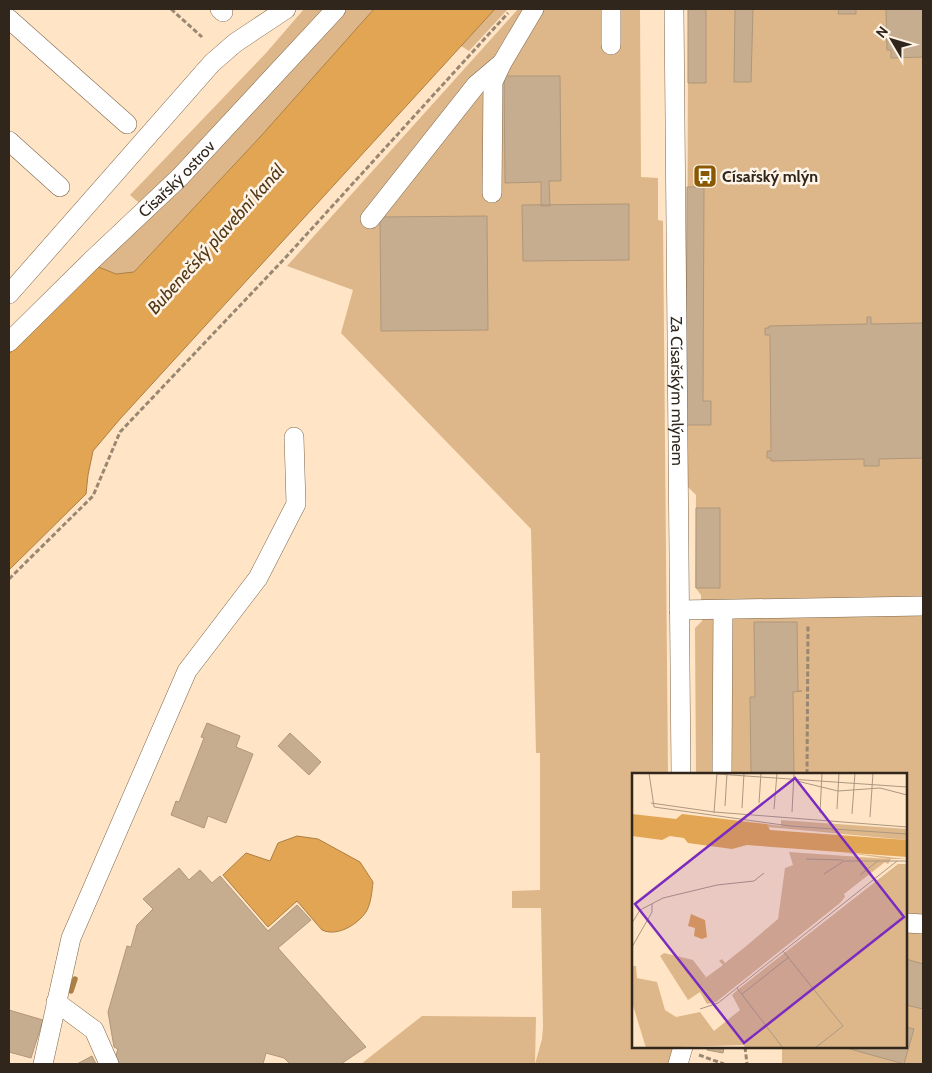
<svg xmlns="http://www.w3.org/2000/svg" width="932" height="1073" viewBox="0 0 932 1073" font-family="Cabin,sans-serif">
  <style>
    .green { fill: #ddb789 }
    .water { fill: #e2a553; stroke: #ad7f42 }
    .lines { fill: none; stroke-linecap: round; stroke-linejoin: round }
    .stream { stroke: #ad7f42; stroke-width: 5.5 }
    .building { fill: #c6ad90; stroke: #af977a }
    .minor-casing { stroke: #7d664b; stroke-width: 20 }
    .path { stroke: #9a8772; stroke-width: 3; stroke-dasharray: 5 2.5; stroke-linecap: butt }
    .minor { stroke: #fff; stroke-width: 19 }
    .labels { text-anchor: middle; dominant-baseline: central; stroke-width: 5; stroke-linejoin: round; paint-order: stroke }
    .poi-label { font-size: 16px; font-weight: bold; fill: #30261b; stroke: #fff4e8; text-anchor: start }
    .street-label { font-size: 16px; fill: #30261b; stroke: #fff4e8 }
    .water-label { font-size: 18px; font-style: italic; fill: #543a18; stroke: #fff4e8 }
    .inset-road { fill: none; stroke: #ac9881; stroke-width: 1 }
    .view { fill: #7b2cbf; fill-opacity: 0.15; stroke: #7b2cbf; stroke-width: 2.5 }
    .inset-edge { fill: none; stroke: #30261b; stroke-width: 2.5 }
  </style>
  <rect width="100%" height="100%" fill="#ffe4c5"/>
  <path class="green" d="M304 9H374L261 136 134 272 116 274 96 266 152 214 130 195 266 53Z
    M495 9H508L469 51 461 46Z
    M518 9H640L641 177 658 178V220L663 221 668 774H633V1047H673V1057L669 1064H361L422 1016 536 1017 535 1064 542 1039 543 1027 541 908H512V891L540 890V753H536L531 529 341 333 353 290 287 266Z
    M688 9H923V1064H782V1047H906V774H696L695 628 702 621 701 595 695 587 696 495 687 486Z"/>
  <path class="water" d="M374 9H495L120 419 93 451 88 475 86 494 9 570V354L96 266 116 274 134 272 261 136Z
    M297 836 318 839 360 862 373 882C372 891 371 904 366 912 357 925 337 937 322 930L297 901 268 927 223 875 246 853 270 861 278 843Z"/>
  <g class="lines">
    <path class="stream" d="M71 991 75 979"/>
  </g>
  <path class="building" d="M688 9H706V83H688Z
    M735 9H753L751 82H734Z
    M839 9H856V14H838Z
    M886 9H923V57L891 58V50H887Z
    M504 76H560L561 181H549L550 206H541V182L505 183Z
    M687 187H704L703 401H711V425H686Z
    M627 204H629V260L523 261 522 205Z
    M487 216 488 330 381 331 380 217Z
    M867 317H871V324L923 323V458L879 459V466H864V459L771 461V458H767V451H771L770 335H765V328H769V326L867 324Z
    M696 508H720V588H696Z
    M754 622H797L798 691H802L793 692 794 774H751L750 697H755Z
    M207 723 240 736 236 747 253 754 226 823 208 816 204 828 171 815 176 801 179 802 204 738 201 737Z
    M290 733 321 762 309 775 278 746Z
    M179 868 189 880 200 870 212 883 220 876 268 931 297 905 311 920 278 948 366 1047 341 1064H290L284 1058 266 1053 263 1064H117L116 1055 118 1049 114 1047 108 1012 127 946 131 947 137 925 153 909 143 899Z
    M906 959 923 964V1009L906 1005Z
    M9 1010 43 1020 31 1058 9 1052Z
    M906 1027 914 1029 904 1064 843 1047H906Z
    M708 1047H724L723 1053 707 1050Z
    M92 1056 96 1064H77Z"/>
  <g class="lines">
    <g class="minor-casing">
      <g id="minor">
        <path d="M220 9 223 12"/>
        <path d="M611 9V45"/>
        <path id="s1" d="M674 9 681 774"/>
        <path d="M9 19 127 124"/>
        <path d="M9 141 60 187"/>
        <path d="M492 193 493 82 502 63 534 9"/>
        <path d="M370 219 476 85 502 63"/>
        <path d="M9 294 212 63 235 43 286 9"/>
        <path id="s2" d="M9 342 91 261 180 177 336 9"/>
        <path d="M679 610 923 606"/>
        <path d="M722 774 723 610"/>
        <path d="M906 923 923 924"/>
        <path d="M56 1002 94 1030 109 1064"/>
        <path d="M43 1064 71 938 187 671 258 578 296 504 294 437"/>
        <path d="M678 1064 683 1047"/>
      </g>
    </g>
    <path class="path" d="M171 9 202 37
      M9 579 93 496 120 432 286 257 508 13
      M807 774 808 625
      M745 1047 747 1064
      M699 1055 724 1064"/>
    <use href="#minor" class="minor"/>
  </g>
  <defs>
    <g id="bus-square" transform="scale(1.25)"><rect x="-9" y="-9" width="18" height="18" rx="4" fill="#895800" stroke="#fff4e8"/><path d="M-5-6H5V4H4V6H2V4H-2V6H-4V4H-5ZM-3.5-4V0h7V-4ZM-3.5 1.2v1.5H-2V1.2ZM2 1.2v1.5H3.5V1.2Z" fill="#fff"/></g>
  </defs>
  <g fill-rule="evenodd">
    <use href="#bus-square" x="705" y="176"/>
  </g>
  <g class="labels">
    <g class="poi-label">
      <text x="722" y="176">Císařský mlýn</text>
    </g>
    <g class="street-label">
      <text stroke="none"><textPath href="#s2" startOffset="234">Císařský ostrov</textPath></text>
      <text stroke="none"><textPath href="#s1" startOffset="382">Za Císařským mlýnem</textPath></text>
    </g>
    <g class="water-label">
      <text transform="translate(216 239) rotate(-48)">Bubenečský plavební kanál</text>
    </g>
  </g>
  <g transform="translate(632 773)">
    <rect width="275" height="275" fill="#ffe4c5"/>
    <path d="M149 47 275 56V67L136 54 135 51 149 53ZM157 79 257 86 210 79 275 86H259L256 91 253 89 212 121 213 124 208 130 84 229 75 231 68 219 56 227 28 183 32 180 61 187 74 204 69 208 91 192 87 188 90 186 93 190 113 174 146 146 153 95 161 92ZM266 91H275V275H113L112 272 14 275 0 229 1 193H4L5 205 25 209 33 237 44 244 68 239 82 258 108 237 100 222 104 218Z" fill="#ddb789"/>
    <path d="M0 41 44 46 50 41 135 51 138 57 275 67V84L115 72 100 76 56 70 52 65 38 63 30 67 0 63ZM59 141 73 147 75 164 70 166 62 163 63 155 56 153Z" fill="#e2a553"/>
    <path class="inset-road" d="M17 0 22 34 158 53 275 61M85 1 275 14M165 8 206 18 248 15 275 22M19 30 82 39 275 54M127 30 129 0M93 33 95 0M110 35 112 0M142 36 145 0M205 36 207 0M160 39 162 0M82 40 85 0M188 40 190 0M220 41 223 0M238 44 241 0M174 86 211 87M192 101 212 88H275M228 102 247 87M0 150 8 137 31 125 85 112 122 108 132 100M0 174 20 139V131M151 178 211 253 183 275M105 215 151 275M110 221 157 184M68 236 86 230 265 88"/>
    <path class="view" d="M163 5 272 144 112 270 3 131Z"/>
    <rect width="275" height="275" class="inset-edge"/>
  </g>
  <rect width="932" height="1073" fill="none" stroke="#30261b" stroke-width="20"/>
  <g transform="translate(892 40) rotate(308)" stroke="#fff4e8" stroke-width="4" paint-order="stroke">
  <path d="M0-4L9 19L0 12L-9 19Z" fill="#30261b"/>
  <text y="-8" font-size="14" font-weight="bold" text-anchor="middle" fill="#30261b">N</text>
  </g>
</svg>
